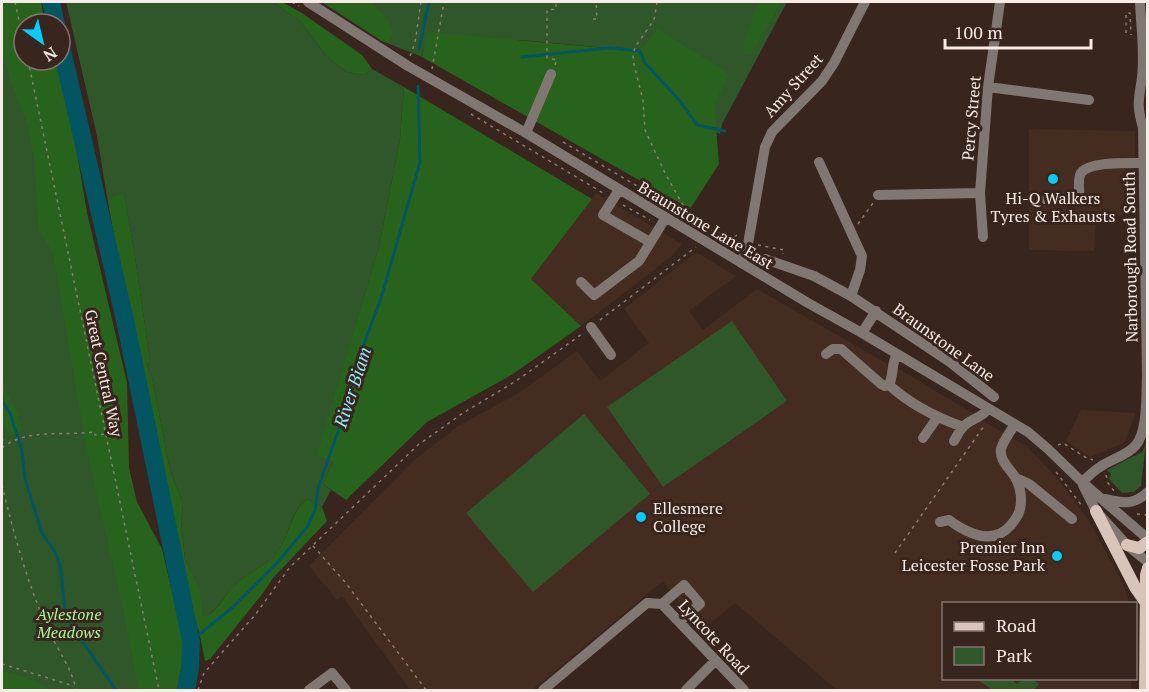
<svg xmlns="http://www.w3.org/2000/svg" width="1149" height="692" viewBox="0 0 1149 692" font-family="'PT Serif',serif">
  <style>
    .built { fill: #452c21 }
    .green { fill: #30572a }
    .forest { fill: #28631e }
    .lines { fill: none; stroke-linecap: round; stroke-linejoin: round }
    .stream { stroke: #025561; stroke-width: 3 }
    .river { stroke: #025561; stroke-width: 18 }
    .path { stroke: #8e7d76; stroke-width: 1.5; stroke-dasharray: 3 4.5; stroke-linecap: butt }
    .minor { stroke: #817772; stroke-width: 10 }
    .major { stroke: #d8c4ba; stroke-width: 12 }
    .poi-dot { fill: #09cafa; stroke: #38251d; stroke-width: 2 }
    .labels { text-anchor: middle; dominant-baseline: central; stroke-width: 6; stroke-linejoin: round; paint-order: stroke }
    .street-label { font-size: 16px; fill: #f8eae5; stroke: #38251d }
    .poi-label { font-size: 16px; fill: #f8eae5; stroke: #38251d }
    .park-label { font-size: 16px; font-style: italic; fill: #a6f698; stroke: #38251d }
    .water-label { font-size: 18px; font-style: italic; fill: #8fe8fa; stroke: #38251d }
  </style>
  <rect width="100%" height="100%" fill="#38251d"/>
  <path class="built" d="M1029 129 1135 131V214L1096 218 1094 251 1029 250Z
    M596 193 682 244 671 257 581 326 531 279Z
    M696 252 736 276 689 311 703 330 757 289 886 363 889 371 899 369 972 413 974 423 984 421 1027 447 1058 479 1088 519 1123 583 1129 603 944 604V678L1131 679V690H837L735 603 701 631 663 581 532 690H410L342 596 337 600 309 566 414 460 458 426 517 394 577 351 600 381 649 343 624 309Z
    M1081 410 1136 413 1124 443 1090 457 1066 441Z"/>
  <path class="green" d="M2 2H8L153 690H2Z
    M66 2H273L301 22 327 57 347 72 364 75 372 69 404 87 400 139 379 247 318 453 333 462 323 484 331 490 322 507 307 499C290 511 290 535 278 551 267 566 248 572 235 585 224 597 217 611 203 618L194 576 185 560 181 521 183 504 170 470 152 377 147 365 150 361 134 250 124 195 112 197 109 208 97 136Z
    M322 2H787L722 124 720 134 697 125 640 51 520 40 423 50 422 57 382 41Z
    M732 321 787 401 663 487 607 407Z
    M584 414 650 494 533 592 466 513Z
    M1146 443 1141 486 1134 492 1122 493 1109 479 1111 474 1107 470 1142 452Z
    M976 679H1015L1013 681 1017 684 1023 679H1033L1039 684 1034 690H993Z"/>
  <path class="forest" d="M2 2H41L45 24H24V60H55L68 99 87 213 127 383 129 468 137 502 162 549 185 648 177 690H139L123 608 88 456 53 253 39 230 34 159 29 128 10 79 2 48Z
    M273 2H282L302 13 362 55 372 69 364 75 347 72 327 57 301 22Z
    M322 2H371L388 20 393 35 388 43 382 41Z
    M758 2H781L751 54H744V43Z
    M658 29 729 74 714 104 719 164 690 209 422 57 427 32 640 51Z
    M404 87 592 199 531 279 581 326 513 374 427 422 346 500 323 484 333 462 317 454 379 247 400 139Z
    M124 194 134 250 150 361 147 365 152 377 170 470 183 504 181 521 185 560 194 576 200 593 203 617C218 612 224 596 235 585 248 572 267 566 278 551 290 535 290 512 307 499L322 507 327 521 273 578 263 593 210 659 205 661 199 631 188 610 185 598 147 415 146 384 133 336 109 208 111 197Z
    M2 367 5 390 17 411 23 431 10 436 2 420Z
    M2 671 26 677 52 690H2Z"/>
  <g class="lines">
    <path class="stream" d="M419 49 429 2
      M522 57 609 48 640 51 645 63 680 101 697 125 725 131
      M2 394V401L10 413 22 451 25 479 42 533 55 552 60 565 66 618 116 690
      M191 641 232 608 277 563 307 527 315 510 318 488 339 429 360 355 382 295 420 162 418 86"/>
    <path class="river" d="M51 2 56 24
      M60 42 125 320 191 641 190 668 186 690"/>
    <path class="path" d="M15 2 24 43
      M292 2 299 6
      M657 2 654 20 635 47 633 56 634 65 643 100 645 130 665 173 689 216
      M593 19H597L596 2
      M1126 33V13H1130L1131 35
      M410 56 415 43 421 2
      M28 60 159 690
      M555 65 557 60 547 58V10L556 9V2H560
      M432 69 444 2
      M471 114 603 193
      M563 142 711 230 739 241
      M623 205 650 220
      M858 224 873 203
      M729 242 739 233
      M758 245 784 250 783 254
      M600 320 696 247
      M2 438 4 444
      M1058 445 1063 443 1085 457 1093 460
      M2 448C26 428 65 436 95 432V435L106 434
      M1056 472 1082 506
      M1106 475 1108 483 1114 491
      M2 485C13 531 26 578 45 623 54 645 72 667 76 690
      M1137 514 1148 515
      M313 546 345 582 426 690
      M895 553 984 426
      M2 664 74 686
      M198 690 204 673 255 615 290 567 418 445 463 413 516 381 582 334"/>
    <path class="minor" d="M308 2 408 66 526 133 808 303 862 333 1028 432 1048 449 1082 482 1148 539
      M988 87 1089 100
      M526 133 551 74
      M819 162 862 256 860 270 851 296
      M619 190 603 215 650 242
      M878 195 980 193
      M1044 199 1079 197C1080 190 1077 179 1081 173 1089 161 1130 163 1143 163
      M983 237 980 193 988 87 1000 2
      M765 259 814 276 851 296 950 362 994 397
      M741 263 748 244 765 147 772 132 822 81 834 63 865 2
      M581 282 594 295 639 261 666 217
      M591 327 611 355
      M862 333 876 311
      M826 354 833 349H841L881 384 885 386 889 385C911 405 935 417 963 427
      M889 385C894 374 891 364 897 354
      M923 438 937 418
      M954 441C957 436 959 431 963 427 971 418 981 419 988 409
      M1016 478 1029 484 1072 519
      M1082 482C1088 477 1093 471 1100 467 1111 459 1127 456 1136 445 1148 430 1146 395 1147 376L1143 128C1136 103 1139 101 1142 77 1145 53 1141 26 1140 2
      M1083 485 1096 511 1127 545 1148 562
      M1105 499C1123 503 1133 506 1148 492
      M940 522 949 520C968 534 993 546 1011 525 1018 516 1021 511 1021 500 1021 492 1019 484 1015 477 1010 469 999 460 1001 449 1003 441 1011 431 1015 424
      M662 604 744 690
      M662 604 684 585 700 604 679 622
      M309 690 332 673 346 690
      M543 690 647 603 662 604
      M686 690 715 661"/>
    <path class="major" d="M1096 511 1135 587 1146 603
      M1127 545 1139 548 1148 542
      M1145 690 1146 575 1148 568"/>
  </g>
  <g class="poi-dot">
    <circle cx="1053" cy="179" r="6"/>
    <circle cx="641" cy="517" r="6"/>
    <circle cx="1057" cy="556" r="6"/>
  </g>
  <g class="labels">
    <g class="street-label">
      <text transform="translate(793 85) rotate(-48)">Amy Street</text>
      <text transform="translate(971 118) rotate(-85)">Percy Street</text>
      <text transform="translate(706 225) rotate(31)">Braunstone Lane East</text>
      <text transform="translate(1130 257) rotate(-91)">Narborough Road South</text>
      <text transform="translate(944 342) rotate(36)">Braunstone Lane</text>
      <text transform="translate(104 373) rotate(78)">Great Central Way</text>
      <text transform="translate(714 637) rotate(47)">Lyncote Road</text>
    </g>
    <g class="poi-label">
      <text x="1053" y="198">Hi-Q Walkers<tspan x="1053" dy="18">Tyres &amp; Exhausts</tspan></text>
      <text x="653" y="508" text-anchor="start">Ellesmere<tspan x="653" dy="18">College</tspan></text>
      <text x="1045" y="547" text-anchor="end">Premier Inn<tspan x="1045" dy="18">Leicester Fosse Park</tspan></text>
    </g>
    <g class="park-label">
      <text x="69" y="614">Aylestone<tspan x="69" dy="18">Meadows</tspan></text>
    </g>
    <g class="water-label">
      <text transform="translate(352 387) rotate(-72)">River Biam</text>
    </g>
  </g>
  <rect width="1149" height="692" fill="none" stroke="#f8eae5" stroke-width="6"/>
  <rect x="942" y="602" width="195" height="78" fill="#38251d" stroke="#85746d" stroke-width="1.5"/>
  <rect x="954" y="622" width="30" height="9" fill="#d8c4ba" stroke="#85746d" stroke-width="1.5"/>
  <text x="996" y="632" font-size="18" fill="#f8eae5">Road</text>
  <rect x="954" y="647" width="30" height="18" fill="#30572a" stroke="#85746d" stroke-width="1.5"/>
  <text x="996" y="662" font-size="18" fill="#f8eae5">Park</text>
  <g transform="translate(42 42) rotate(146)"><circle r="28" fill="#38251d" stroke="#85746d" stroke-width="1.5"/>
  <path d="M0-4.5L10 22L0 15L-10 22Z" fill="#09cafa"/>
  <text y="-9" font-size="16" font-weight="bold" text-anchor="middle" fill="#f8eae5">N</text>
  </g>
  <path d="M945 39v9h146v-9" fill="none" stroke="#f8eae5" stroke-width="3"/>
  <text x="954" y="39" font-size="18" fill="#f8eae5" stroke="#38251d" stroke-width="4.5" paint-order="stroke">100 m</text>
</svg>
